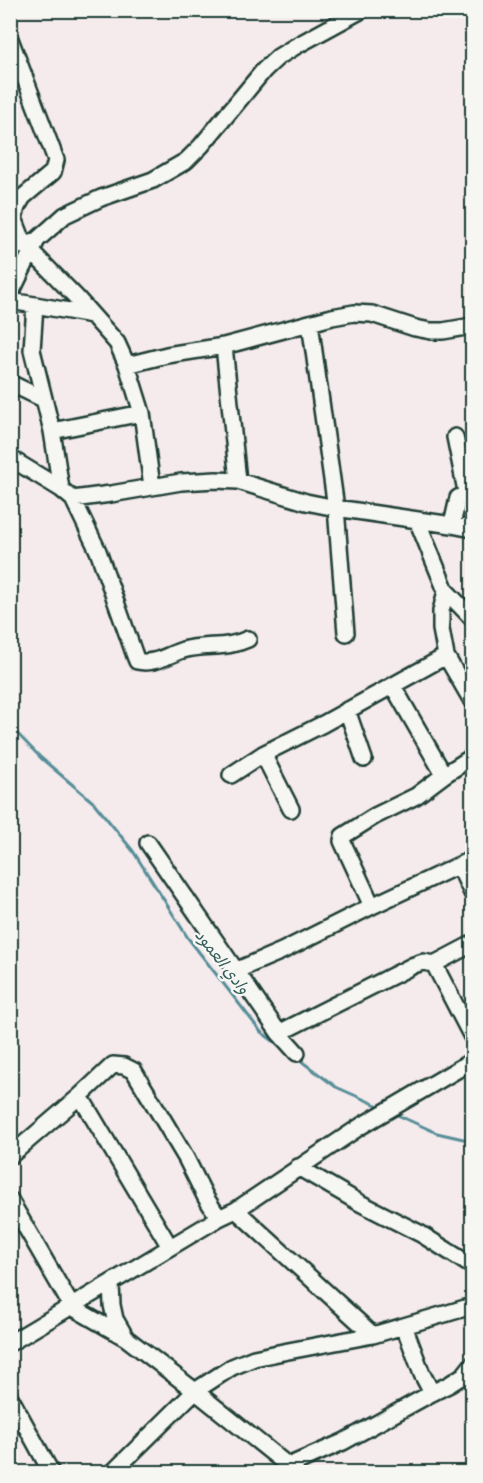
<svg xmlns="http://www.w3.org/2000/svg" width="483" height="1483" viewBox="0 0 483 1483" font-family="Pangolin,'Playpen Sans Arabic',sans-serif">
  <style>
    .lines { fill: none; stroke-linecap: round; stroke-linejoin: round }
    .stream { stroke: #568e98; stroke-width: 3 }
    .minor-casing { stroke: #1f3d34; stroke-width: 20 }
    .minor { stroke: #f6f6f2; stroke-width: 15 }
    .labels { text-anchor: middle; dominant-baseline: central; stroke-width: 5; stroke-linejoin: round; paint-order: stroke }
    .water-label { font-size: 16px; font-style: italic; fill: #365f5e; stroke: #f6f6f2 }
  </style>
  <rect width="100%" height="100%" fill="#f5eaec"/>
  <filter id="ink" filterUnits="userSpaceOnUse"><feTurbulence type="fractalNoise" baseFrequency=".0167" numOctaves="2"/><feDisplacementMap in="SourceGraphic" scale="12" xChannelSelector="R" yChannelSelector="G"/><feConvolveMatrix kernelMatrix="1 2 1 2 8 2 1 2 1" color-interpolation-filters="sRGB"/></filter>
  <g filter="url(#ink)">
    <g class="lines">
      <path class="stream" d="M10 726 41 758 94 803 133 851 188 938 261 1032 284 1049
        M297 1058 336 1087 381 1107
        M393 1113 437 1133 472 1141"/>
      <g class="minor-casing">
        <path id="minor" d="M10 39 56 160 53 172 23 197 17 207 14 218 24 244
          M37 240 65 215 101 198 153 180 186 161 201 146 264 70 278 57 296 46 362 10
          M10 249 37 240 10 295
          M32 252 76 297 92 315
          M10 301 35 305 32 350 52 431 61 489
          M35 305 92 315 117 343 127 365
          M310 323 336 508 346 633
          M224 346 332 317 354 313 372 314 415 328 431 331H443L472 326
          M10 383 43 399
          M52 431 142 413
          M455 437 467 496
          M10 458 61 489 73 499 111 494 181 482 216 480 238 481 306 502 336 508 452 525 472 529
          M152 486 142 413 127 365 167 355 224 346 238 481
          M73 499 98 551 135 656 137 661C155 665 167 655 183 650 205 644 227 649 248 639
          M417 520 446 591 472 618
          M452 525 458 498 460 497 472 496
          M446 591 441 611V629L446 656 472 701
          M393 686 444 775
          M347 710 364 759
          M263 754 291 809
          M231 775 263 754 323 724 446 656
          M148 843 279 1033 297 1053
          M459 865 472 893
          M372 906 342 841 343 836 375 816 416 796 444 775 472 757
          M434 964 472 1037
          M235 971 282 951 372 906 472 859
          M279 1033 414 965 423 962 434 964 472 944
          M80 1096 170 1247
          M10 1156 80 1096 113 1065 124 1066 134 1071 186 1158 206 1198 219 1218
          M298 1167 360 1203 421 1234 472 1266
          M10 1200 72 1307 126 1338 195 1391 296 1472
          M236 1210 373 1335
          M111 1284 112 1305 115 1319 126 1338
          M404 1326 422 1374 432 1393
          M10 1343 219 1218 236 1210 361 1126 472 1061
          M10 1397 51 1472
          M288 1466 343 1442 432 1393 450 1384 464 1375 472 1365
          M113 1472 195 1391 232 1367 254 1358 283 1352 373 1335 472 1306"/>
      </g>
      <use href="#minor" class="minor"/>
    </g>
  </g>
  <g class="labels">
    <g class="water-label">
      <text transform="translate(222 962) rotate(52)">وادي العمود</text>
    </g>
  </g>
  <rect width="483" height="1483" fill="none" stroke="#f6f6f2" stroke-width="36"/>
  <rect x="18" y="18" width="447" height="1447" fill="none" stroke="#1f3d34" stroke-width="2" filter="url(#ink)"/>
</svg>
